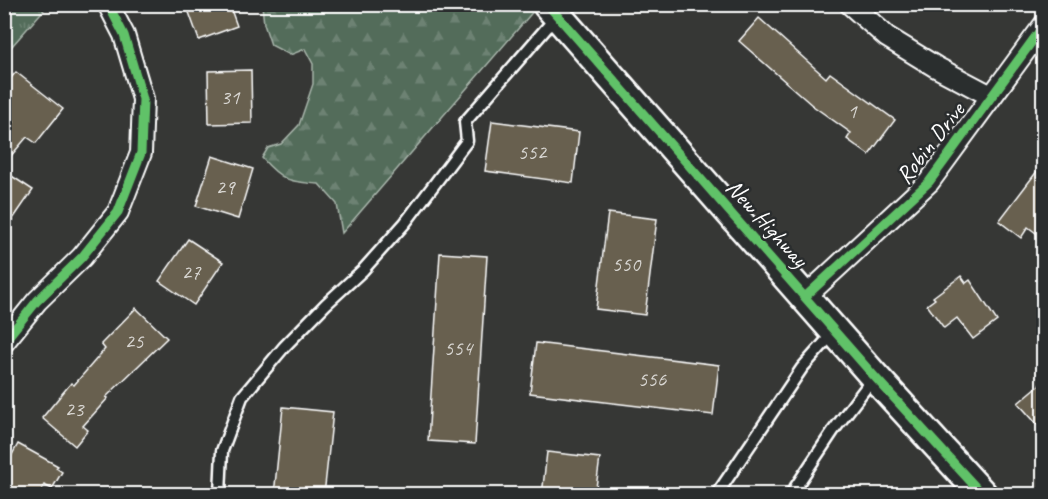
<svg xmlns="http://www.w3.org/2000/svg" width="1048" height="499" viewBox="0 0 1048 499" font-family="Caveat,sans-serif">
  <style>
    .grass { fill: url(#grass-tufts); stroke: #a9b6ac; stroke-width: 1.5 }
    .forest { fill: url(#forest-firs); stroke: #a9b6ac; stroke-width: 1.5 }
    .building { fill: #676050; stroke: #fff; stroke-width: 1.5 }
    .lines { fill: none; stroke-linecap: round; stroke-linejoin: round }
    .lane-casing { stroke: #fff; stroke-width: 15 }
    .street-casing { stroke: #fff; stroke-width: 24 }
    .secondary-casing { stroke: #fff; stroke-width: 33 }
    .lane { stroke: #2a2d2e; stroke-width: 10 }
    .street { stroke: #2a2d2e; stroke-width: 20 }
    .secondary { stroke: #2a2d2e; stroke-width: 28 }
    .cycleway-casing { stroke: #2a2d2e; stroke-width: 13 }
    .cycleway { stroke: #61c268; stroke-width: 9 }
    .labels { text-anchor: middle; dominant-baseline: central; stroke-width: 5; stroke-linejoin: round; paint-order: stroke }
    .number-label { font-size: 21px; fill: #d9d7d3 }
    .street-label { font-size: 24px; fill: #fff; stroke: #2a2d2e }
  </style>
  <defs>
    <pattern id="grass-tufts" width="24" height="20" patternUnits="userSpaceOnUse" patternTransform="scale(1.5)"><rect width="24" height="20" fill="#536c5a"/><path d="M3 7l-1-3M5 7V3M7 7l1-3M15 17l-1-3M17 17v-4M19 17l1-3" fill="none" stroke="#6d8273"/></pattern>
    <pattern id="forest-firs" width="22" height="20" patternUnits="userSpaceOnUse" patternTransform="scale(1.5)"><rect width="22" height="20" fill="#536c5a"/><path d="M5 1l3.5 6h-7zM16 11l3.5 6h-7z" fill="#6d8273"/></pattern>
  </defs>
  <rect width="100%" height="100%" fill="#363735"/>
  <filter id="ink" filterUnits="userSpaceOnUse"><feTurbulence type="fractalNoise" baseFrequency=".0167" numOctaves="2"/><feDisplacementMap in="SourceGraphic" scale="12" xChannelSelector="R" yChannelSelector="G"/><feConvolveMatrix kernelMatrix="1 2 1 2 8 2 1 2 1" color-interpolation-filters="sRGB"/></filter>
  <g filter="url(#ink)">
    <path class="grass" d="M5 4 48 5 5 54 4 5Z"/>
    <path class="forest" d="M533 4 536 8 342 233 337 204 319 184C289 182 282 181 262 158L268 148 281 144 299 125 313 84V64L305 49 290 55 271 45 264 24 262 5Z"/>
    <path class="building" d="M186 4H229L237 26 199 40Z
      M759 18 826 78 830 73 895 120 869 155 847 139 851 133 813 106 739 41Z
      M251 70 252 123 209 124 208 71Z
      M16 72 63 109 36 143 27 137 4 164V134L14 122 4 114V86Z
      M492 121 579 132 573 183 485 171Z
      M212 156 253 169 238 219 196 206Z
      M1044 162V239L1028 227 1021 238 999 221Z
      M4 171 33 190 4 232Z
      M608 213 657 219 645 315 596 309Z
      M188 239 223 262 194 305 159 281Z
      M440 253 487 256 475 444 428 441Z
      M961 276 966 283 970 280 997 321 973 339 957 318 944 328 927 305 935 299 933 297Z
      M136 308 167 338 106 397 108 398 83 426 88 430 75 446 42 418 71 383 74 385 105 349 101 344Z
      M536 343 719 365 713 415 530 393Z
      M1044 381V432L1018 403Z
      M283 407 333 412 324 495H274Z
      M18 444 58 466 56 468 62 472 52 489 44 485 39 495H4V469Z
      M547 452 600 458 595 495H542Z"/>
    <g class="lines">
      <g class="lane-casing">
        <path id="lane" d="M220 494 222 451 242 397 284 347 326 304 363 270 405 223 467 141 465 122 557 16
          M717 494 802 368 834 332
          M791 494 833 431 874 377"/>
      </g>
      <g class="street-casing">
        <path id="street" d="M850 4 887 37 936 67 991 96
          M806 296 929 182 1044 25
          M4 342 37 301 82 257 118 212 141 153 143 99 124 35 108 4"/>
      </g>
      <g class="secondary-casing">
        <path id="secondary" d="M547 4 874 376 982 494"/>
      </g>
      <use href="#lane" class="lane"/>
      <use href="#street" class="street"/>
      <use href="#secondary" class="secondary"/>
      <g class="cycleway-casing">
        <path id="cycleway" d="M547 4 874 376 982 494
          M806 296 929 182 1044 25
          M4 342 37 301 82 257 118 212 141 153 143 99 124 35 108 4"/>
      </g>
      <use href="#cycleway" class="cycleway"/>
    </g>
  </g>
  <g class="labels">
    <g class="number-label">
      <text x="230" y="97">31</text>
      <text x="852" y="111">1</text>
      <text x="532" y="152">552</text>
      <text x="225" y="187">29</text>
      <text x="626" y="264">550</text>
      <text x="191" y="272">27</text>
      <text x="134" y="341">25</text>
      <text x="458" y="348">554</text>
      <text x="652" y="379">556</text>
      <text x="74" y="409">23</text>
    </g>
    <g class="street-label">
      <text transform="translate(930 143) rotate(-52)">Robin Drive</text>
      <text transform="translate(767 223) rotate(48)">New Highway</text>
    </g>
  </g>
  <rect width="1048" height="499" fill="none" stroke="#2a2d2e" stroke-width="24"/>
  <rect x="12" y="12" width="1024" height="475" fill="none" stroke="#fff" stroke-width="2" filter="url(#ink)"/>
</svg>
